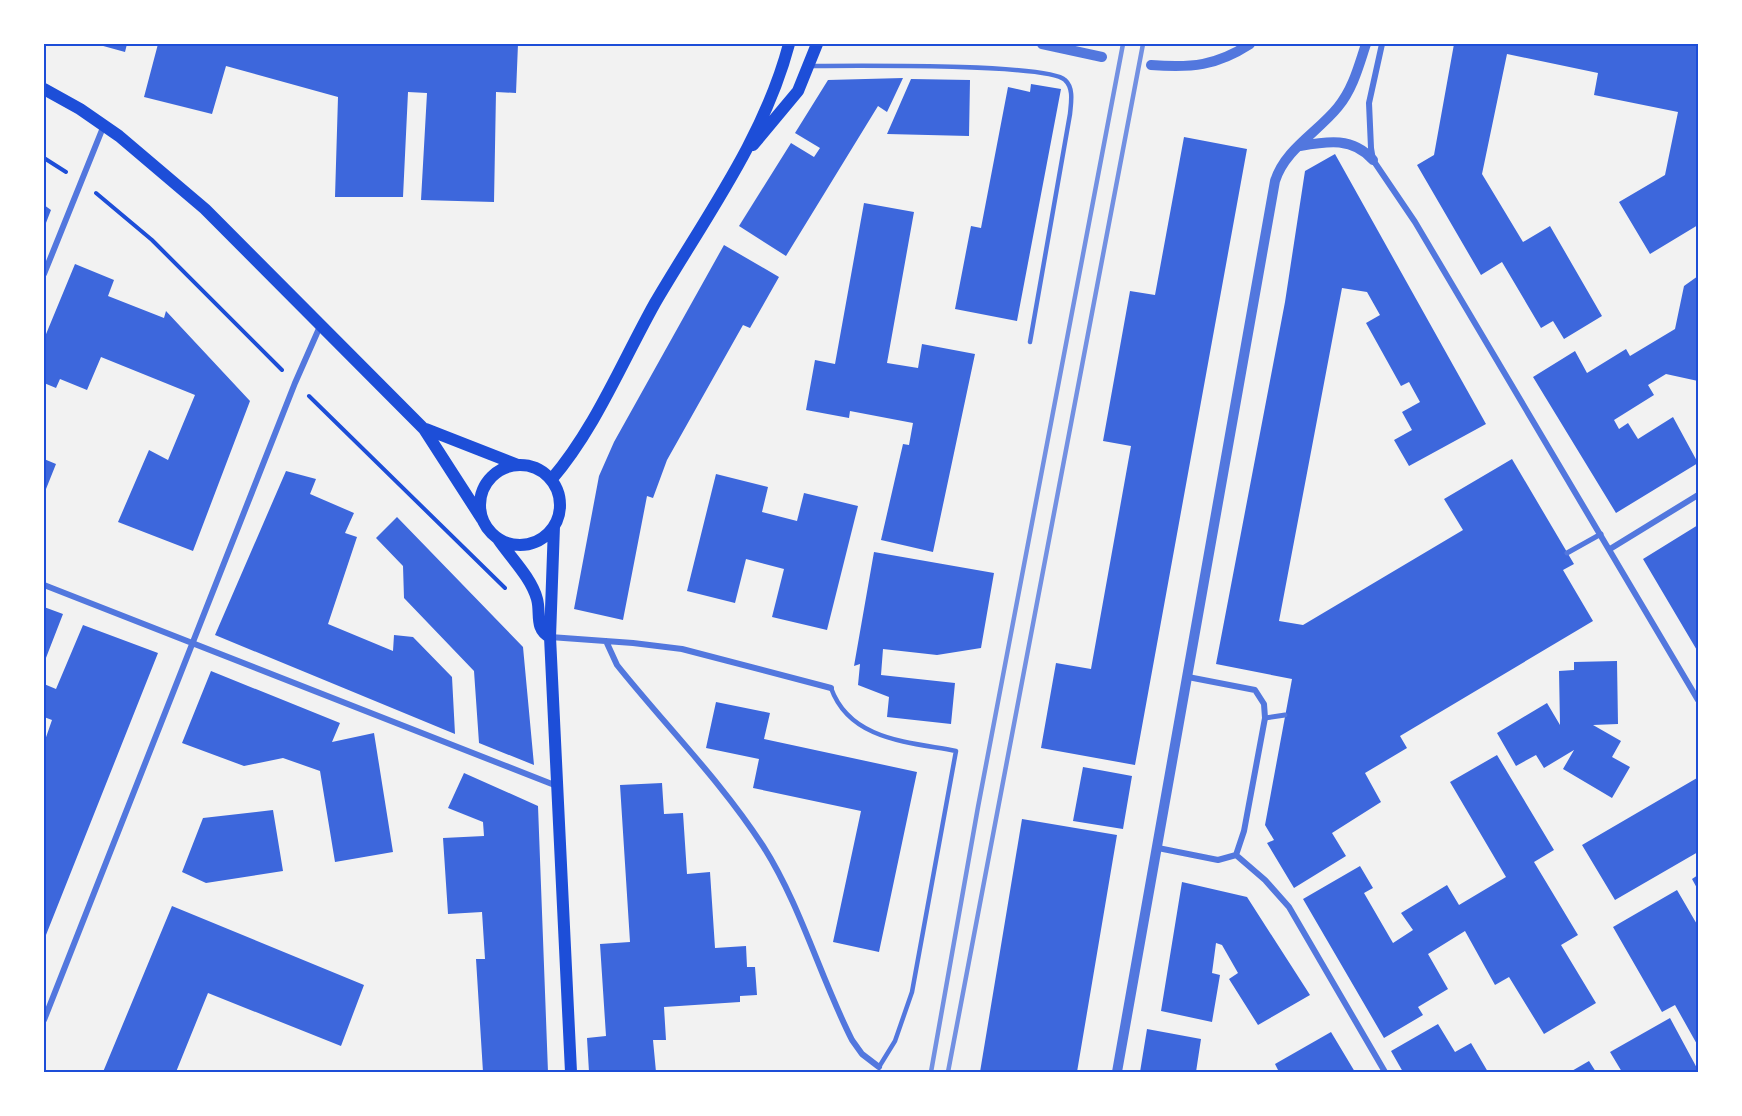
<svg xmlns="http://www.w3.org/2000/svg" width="1742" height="1116" viewBox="0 0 1742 1116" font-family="Rubik,sans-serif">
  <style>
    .building { fill: #3d67dc }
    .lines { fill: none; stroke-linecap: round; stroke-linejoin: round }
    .path { stroke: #1d4ed8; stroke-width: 4 }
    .service { stroke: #5277de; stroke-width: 4.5 }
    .pedestrian { stroke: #5277de; stroke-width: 5 }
    .minor { stroke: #5277de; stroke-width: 6 }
    .tertiary { stroke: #5277de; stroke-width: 10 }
    .secondary { stroke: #1d4ed8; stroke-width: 12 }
    .rail { stroke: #7290e2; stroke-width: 4.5 }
    .neatline { fill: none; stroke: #1d4ed8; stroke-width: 2 }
  </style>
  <rect width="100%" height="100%" fill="#f2f2f2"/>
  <path class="building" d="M96 44H127L125 52Z
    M158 44H518L516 93 496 92 494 202 421 200 427 93 408 92 403 197H335L338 97 226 66 212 114 144 97Z
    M1454 44H1698V225L1650 254 1619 202 1665 175 1678 112 1594 95 1598 73 1507 54 1482 174 1523 242 1550 226 1602 316 1564 339 1553 321 1541 328 1502 262 1481 275 1417 165 1434 155Z
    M903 78 887 112 878 106 786 256 739 226 791 143 814 157 820 148 795 133 828 80Z
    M911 79 970 80 969 136 887 134Z
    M1031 84 1061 89 1017 321 955 309 971 226 981 228 1008 87 1030 92Z
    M1184 137 1247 149 1135 765 1041 748 1056 663 1091 669 1131 446 1103 441 1130 291 1155 295Z
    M1335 154 1486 424 1409 466 1394 440 1412 430 1402 412 1420 402 1409 382 1401 386 1366 323 1380 315 1367 292 1342 288 1279 621 1303 625 1463 530 1444 499 1512 459 1574 564 1563 570 1593 621 1400 736 1407 748 1365 773 1381 802 1332 833 1346 856 1294 888 1267 843 1274 840 1265 825 1292 679 1216 664 1285 302 1305 171Z
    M864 203 914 212 887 363 918 368 922 344 975 354 933 552 881 540 903 444 909 445 913 423 850 411 849 418 806 410 815 360 835 364Z
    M44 205 51 210 44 228Z
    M724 245 779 277 750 328 743 325 667 460 653 498 647 496 623 620 574 609 599 476 614 442Z
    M75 264 114 280 108 296 164 318 166 311 250 401 193 551 118 522 149 450 168 460 195 395 101 357 87 390 60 379 56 388 44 383V339Z
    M1698 276V381L1666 374 1648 385 1654 395 1614 420 1619 429 1628 423 1638 439 1673 417 1698 463 1616 513 1533 377 1575 351 1587 373 1626 349 1630 356 1675 329 1684 286Z
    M44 459 56 464 44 494Z
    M286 471 316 479 310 494 354 513 345 533 357 537 328 624 393 651 394 635 413 637 452 677 455 734 215 635Z
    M716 474 768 487 762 512 797 521 804 493 858 506 827 630 772 617 784 569 746 559 735 603 687 591Z
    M397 517 523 647 534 765 479 743 474 671 404 598 403 566 376 538Z
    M1698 525V652L1643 559Z
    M874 552 994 573 981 648 937 655 883 649 881 675 955 683 951 724 887 717 889 697 858 685 860 664 854 666Z
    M44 607 63 614 44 663Z
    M83 625 158 653 44 940V743L52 720 44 717V684L56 689Z
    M1617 661 1618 724 1593 725 1621 741 1612 757 1630 767 1612 798 1563 769 1574 750 1544 768 1536 755 1516 766 1497 733 1547 703 1560 725 1559 671 1574 670V662Z
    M211 671 340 723 332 742 374 733 393 852 335 862 320 771 283 758 244 766 182 743Z
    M716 702 770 713 764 739 917 772 879 952 833 942 861 811 753 788 759 759 706 748Z
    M1497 755 1554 850 1534 862 1578 935 1561 945 1596 1003 1544 1034 1509 977 1495 985 1465 931 1428 954 1448 989 1418 1007 1423 1015 1384 1038 1303 899 1360 866 1373 888 1364 893 1393 943 1413 930 1401 913 1447 885 1459 905 1506 877 1450 782Z
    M1083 767 1132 776 1123 829 1073 821Z
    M464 773 538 806 548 1072H483L476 959H485L482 912 448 914 443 838 484 836 483 822 448 808Z
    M1697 778 1698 852 1615 900 1582 845Z
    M662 783 664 814 683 813 687 874 710 872 715 948 746 946 747 967H755L757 995 740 996V1002L664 1007 666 1040H653L656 1072H589L587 1038 606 1036 600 944 630 942 620 785Z
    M273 810 283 871 206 883 182 872 203 818Z
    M1022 819 1117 835 1077 1072H980Z
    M1698 875V890L1692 879Z
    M1182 882 1247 897 1310 995 1258 1025 1229 979 1238 973 1222 945 1216 943 1212 973 1220 975 1212 1022 1161 1011Z
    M1677 890 1698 926V1046L1675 1005 1662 1012 1613 927Z
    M172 906 364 985 341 1046 208 993 176 1072H103Z
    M1670 1018 1698 1070 1694 1072H1622L1610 1052Z
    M1438 1024 1455 1052 1471 1043 1488 1072H1403L1391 1051Z
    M1147 1029 1201 1039 1196 1072H1140Z
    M1331 1032 1355 1072H1279L1275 1064Z
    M1589 1061 1596 1072H1570Z"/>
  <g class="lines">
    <path class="path" d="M44 158 66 172
      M96 193 152 240 282 370
      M309 396 505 588"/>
    <path class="service" d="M810 66C846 66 1048 63 1065 80 1074 88 1071 103 1070 114L1030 342
      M831 688C850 741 910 742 956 751L912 992 895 1041 879 1067"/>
    <path class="pedestrian" d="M1567 553 1601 534
      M1265 718 1285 715"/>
    <path class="minor" d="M1382 44 1369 103 1371 148 1373 160 1415 222 1698 700
      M44 274 104 125
      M1610 549 1698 495
      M44 585 557 786
      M550 637 633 643 682 649 831 688
      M606 641 617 665C665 725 721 781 763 846 801 906 820 977 852 1040L862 1054 879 1067
      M1158 848 1218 860 1236 855 1244 831 1265 718 1264 704 1255 690 1188 677
      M1236 855 1265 880 1289 907 1385 1072
      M44 1020 295 383 321 324"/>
    <path class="tertiary" d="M1042 44 1102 57
      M1151 65C1192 68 1216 66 1250 44
      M1300 146C1328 141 1353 137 1373 160
      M1117 1072 1275 181C1285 149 1318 132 1338 107 1353 89 1359 65 1366 44"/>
    <path class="secondary" d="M44 89 80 109 119 136 205 209 424 429 482 519
      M753 145 798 91 817 44
      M426 429 518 465
      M480 505a40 40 0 1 1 80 0a40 40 0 1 1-80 0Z
      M551 480C595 429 622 362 655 303 704 219 764 139 789 44
      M554 526 550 637 571 1072
      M498 539C510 557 531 577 537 599 541 613 534 629 550 637"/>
    <path class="rail" d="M931 1072 978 807 1123 44
      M948 1072 1143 44"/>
  </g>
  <rect width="1742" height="1116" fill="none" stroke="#ffffff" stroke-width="90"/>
  <rect x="45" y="45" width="1652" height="1026" class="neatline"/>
</svg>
